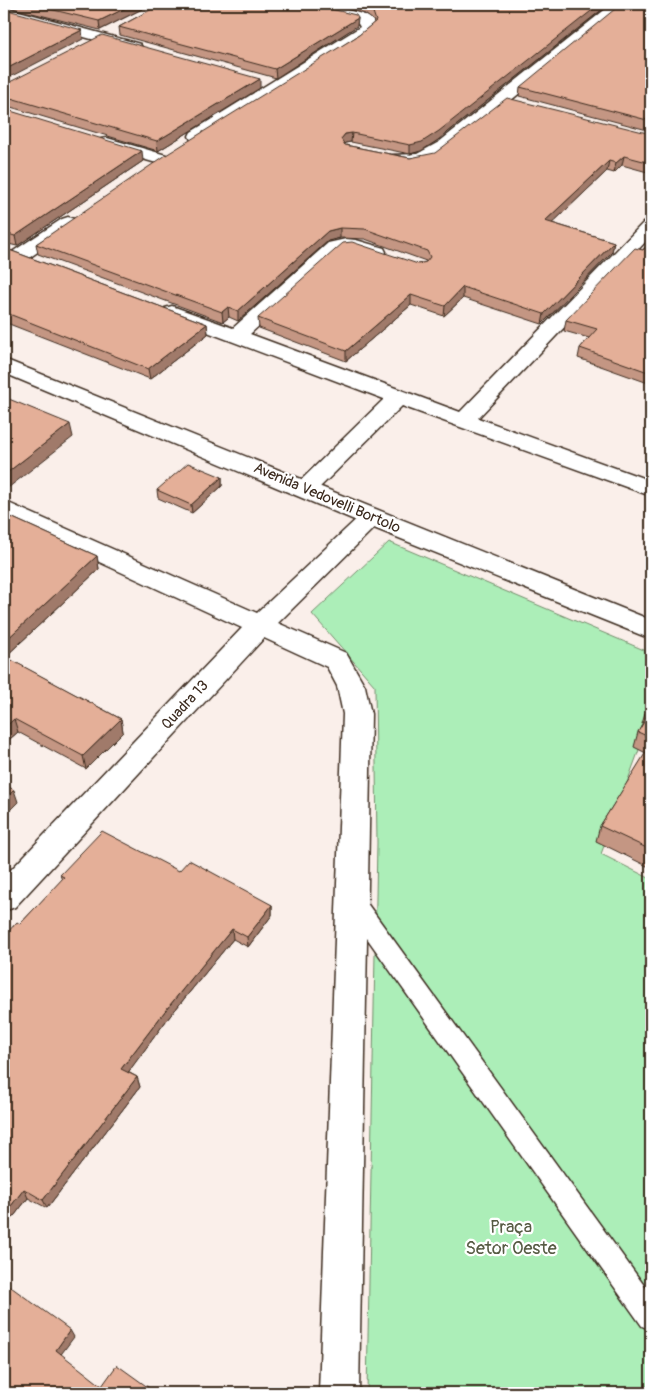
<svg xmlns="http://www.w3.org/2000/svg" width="655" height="1397" viewBox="0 0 655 1397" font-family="Pangolin,sans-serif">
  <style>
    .green { fill: #aceeb8; stroke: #748c6b }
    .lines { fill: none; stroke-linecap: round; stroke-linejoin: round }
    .lane-casing { stroke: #3b2a1e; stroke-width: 3 }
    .street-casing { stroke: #3b2a1e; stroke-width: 3 }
    .secondary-casing { stroke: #3b2a1e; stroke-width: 3 }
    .lane { fill: #fff; fill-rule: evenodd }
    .street { fill: #fff; fill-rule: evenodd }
    .secondary { fill: #fff; fill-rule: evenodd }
    .wall { fill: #c49683; stroke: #3b2a1e }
    .shaded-wall { fill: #a07a6a; stroke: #3b2a1e }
    .building { fill: #e4af98; stroke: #3b2a1e }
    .labels { text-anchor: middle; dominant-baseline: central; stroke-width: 4.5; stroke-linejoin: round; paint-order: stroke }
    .street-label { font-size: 15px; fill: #3b2a1e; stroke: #fff }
    .near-park-label { font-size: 18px; fill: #575b44; stroke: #fff }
  </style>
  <rect width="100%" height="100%" fill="#faefea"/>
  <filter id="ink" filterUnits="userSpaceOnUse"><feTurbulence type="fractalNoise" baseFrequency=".02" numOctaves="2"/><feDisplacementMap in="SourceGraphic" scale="10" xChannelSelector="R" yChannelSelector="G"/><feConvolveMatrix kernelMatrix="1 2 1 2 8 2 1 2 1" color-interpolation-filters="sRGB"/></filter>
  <g filter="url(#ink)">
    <path class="green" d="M389 542 651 653V717L601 854 651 879V1393H367L377 843 375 686 312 614Z"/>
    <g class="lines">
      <g class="lane-casing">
        <path id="lane" d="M353 892 361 895 651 1295V1330L642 1326 345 907 342 901 345 895Z"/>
      </g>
      <g class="street-casing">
        <path id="street" d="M294 4C310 3 358 9 370 18 374 21 375 24 375 28L358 42 203 140H191L189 136 191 132 360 27 357 22 296 7Z
          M612 4H627L451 150C433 161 414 168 392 163L389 159 392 155 417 154 439 142Z
          M4 7 140 44 142 47 135 51 4 15Z
          M107 138 166 155 169 159 166 163 160 164 101 147 99 143 101 139Z
          M68 217 74 219 77 223 74 227 26 260H12L9 256 12 252 62 219Z
          M651 220V236L478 418 651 481V496L402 406 313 494 305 496 297 494 293 489 297 484 384 399 165 316 162 312 165 308 172 306 233 328 328 243 346 239 356 240 384 248 386 252 384 256C369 260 357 248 342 251L250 334 460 412 644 222Z
          M4 501 257 613 364 512 372 510 380 512 384 518 278 623 346 653 365 686 371 714 359 1393H319L343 714 337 686 327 667 264 638 15 907 4 911V877L242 628 4 518Z"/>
      </g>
      <g class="secondary-casing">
        <path id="secondary" d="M4 359 651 620V639L364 524 4 373Z"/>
      </g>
      <use href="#lane" class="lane"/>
      <use href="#street" class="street"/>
      <use href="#secondary" class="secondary"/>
    </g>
    <path class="wall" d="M4 4H152L100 30 4 6Z
      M161 4H609L438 140 421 151 410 154 351 142 345 143 344 144 345 145 410 158 651 134V173L622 165 614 173 607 171 552 223 614 242 612 252 542 324 463 298 444 316 411 305 346 361 259 328 258 318 418 264 426 262V261L365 239 340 238 328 241 238 321 229 317 223 322 38 254 36 244 359 35 374 23 373 20 365 14 341 7 312 4 358 18 357 26 276 78 120 35 119 27Z
      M651 4V131L519 96 520 87Z
      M4 85 260 88 158 151 4 105Z
      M4 109 143 161 17 246 4 243Z
      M651 242V384L578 358 580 348 589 338 564 331 566 320Z
      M4 248 207 324 208 334 150 379 4 322Z
      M651 452V466L648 464 650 454Z
      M222 477V486L192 513 158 498 157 490Z
      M4 514 97 556 99 569 5 657 121 719 123 732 86 769 18 732 4 744Z
      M651 703V868L596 841 600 826 646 753 634 747 638 732 641 727 645 714Z
      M179 871 272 905V915L248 947 233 939 166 1021 128 1072 137 1077 140 1087 47 1208 28 1198 4 1229V936L20 924 62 880 60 875Z"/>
    <path class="shaded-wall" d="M134 4H152L100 30 99 21Z
      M600 4H609L438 140 421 151 410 154V145Z
      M358 18 357 26 276 78 275 69Z
      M82 30 83 39 4 80V70Z
      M260 79V88L158 151 157 141Z
      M352 133 351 142 345 143 341 148V139L345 134Z
      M142 151 143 161 17 246 15 236Z
      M624 156 622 165 614 173 616 163Z
      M609 161 607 171 544 231 545 221Z
      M340 228V238L328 241 238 321V311L328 231Z
      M614 242 612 252 542 324 544 314Z
      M463 287V298L444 316 445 306Z
      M411 295V305L346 361V351Z
      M228 307 229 317 223 322 222 312Z
      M207 324 208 334 150 379 148 369Z
      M70 424 73 437 4 491V475Z
      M222 477V486L192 513 191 505Z
      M97 556 99 569 4 658V642Z
      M14 719 18 732 4 744V728Z
      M121 719 123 732 86 769 83 756Z
      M14 790 18 802 4 816V800Z
      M272 905V915L248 947 247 937Z
      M232 929 233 939 166 1021 124 1078 121 1069 165 1011Z
      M137 1077 140 1087 47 1208 43 1200Z
      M24 1189 28 1198 4 1229V1215Z
      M70 1330 74 1337 59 1357 56 1350Z"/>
    <path class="building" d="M29 4H134L99 21Z
      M161 4H310L356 15 358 18 275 69 119 27Z
      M359 4H600L439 131 422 142 410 145 352 133 345 134 341 139 345 145 410 158 435 153 507 98 651 134V163L624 156 616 163 609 161 545 221 614 242 544 314 463 287 445 306 411 295 346 351 258 318 343 243 352 242 418 264 426 262 430 257 427 251 365 229 340 228 328 231 238 311 228 307 222 312 36 244 166 155 359 35 376 21 373 12 365 6Z
      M621 4H651V121L520 87Z
      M4 9 82 30 4 70Z
      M102 35 260 79 157 141 4 96V85Z
      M4 109 142 151 15 236 4 233Z
      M651 242V373L580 348 597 329 566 320 635 248 643 250Z
      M4 248 207 324 148 369 4 312Z
      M4 397 70 424 4 475Z
      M188 463 222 477 191 505 157 490Z
      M4 514 97 556 4 642Z
      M4 656 121 719 83 756 14 719 4 728Z
      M651 703V738L638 732 648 715 645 714Z
      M651 744V850L600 826Z
      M4 784 14 790 4 800Z
      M102 831 179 871 189 860 272 905 247 937 232 929 165 1011 121 1069 137 1077 43 1200 24 1189 4 1215V936L17 922 20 924 64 877 60 875Z
      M4 1282 70 1330 56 1350 102 1386 117 1365 156 1393H4Z"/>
  </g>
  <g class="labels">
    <g class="street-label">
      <text transform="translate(327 498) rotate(23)">Avenida Vedovelli Bortolo</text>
      <text transform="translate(185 705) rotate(-47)">Quadra 13</text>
    </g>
    <g class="near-park-label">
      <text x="511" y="1227">Praça<tspan x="511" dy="21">Setor Oeste</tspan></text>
    </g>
  </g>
  <rect width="655" height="1397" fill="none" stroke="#fff" stroke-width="20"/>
  <rect x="10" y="10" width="635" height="1377" fill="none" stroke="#3b2a1e" stroke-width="2" filter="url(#ink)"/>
</svg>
